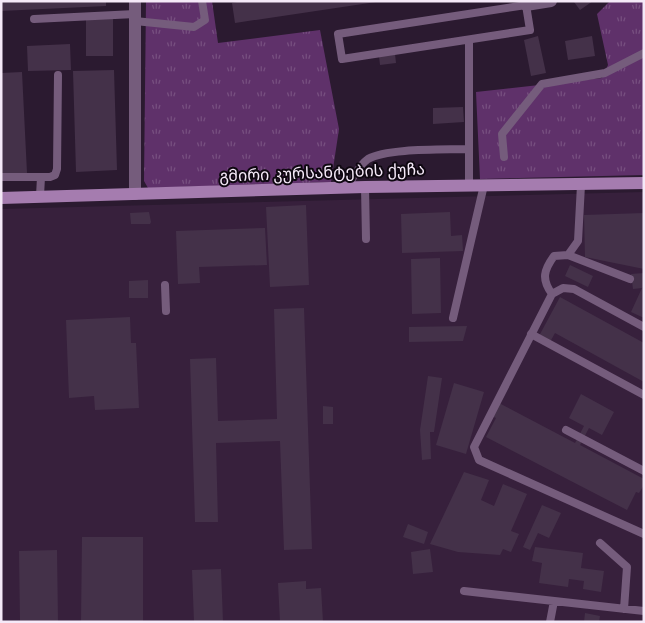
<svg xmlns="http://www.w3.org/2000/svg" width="645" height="623" viewBox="0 0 645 623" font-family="'Noto Serif','Noto Sans Georgian',serif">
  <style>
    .built { fill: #37203c }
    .grass { fill: url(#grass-tufts) }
    .building { fill: #443149 }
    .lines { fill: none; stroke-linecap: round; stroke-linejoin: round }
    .lane { stroke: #755c7c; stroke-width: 8 }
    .street { stroke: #755c7c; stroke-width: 12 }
    .secondary { stroke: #a57caf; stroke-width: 12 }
    .labels { text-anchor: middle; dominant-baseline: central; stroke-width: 4; stroke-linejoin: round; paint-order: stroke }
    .street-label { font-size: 16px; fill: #f5e9f8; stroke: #0f0811 }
  </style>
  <defs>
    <pattern id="grass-tufts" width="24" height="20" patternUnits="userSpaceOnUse" patternTransform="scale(1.25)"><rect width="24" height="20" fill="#5f316a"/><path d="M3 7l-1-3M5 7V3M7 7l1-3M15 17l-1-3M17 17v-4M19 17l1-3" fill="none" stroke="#774f80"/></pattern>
  </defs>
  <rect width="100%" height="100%" fill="#2b1a30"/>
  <path class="built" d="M644 192V622H1V209Z"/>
  <path class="grass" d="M146 1H212L218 43 320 30 339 129 331 182 148 188 144 181Z
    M610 1H644V175L480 179 476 92 602 78 608 65 597 14Z"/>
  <path class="building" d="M1 1H106V6L1 11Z
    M242 1H376V2L235 23 232 3Z
    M576 1H593L580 10 574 2Z
    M113 18V56H86V19Z
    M538 36 546 73 531 76 524 40Z
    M592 36 595 56 568 60 565 41Z
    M70 44 71 70 28 71 27 46Z
    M395 54 396 63 380 65 379 56Z
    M114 70 117 170 76 172 73 71Z
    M22 72 27 173 1 174V73Z
    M463 107 464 122 433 124V108Z
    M306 205 309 285 270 287 266 207Z
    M149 212 151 222 150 224H131L130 213Z
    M450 212 451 236 462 235 463 251 402 253 401 214Z
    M644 213V269L585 257 584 215Z
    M265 228 267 265 199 267 200 283 178 284 176 231Z
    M440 258 441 313 412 314 411 259Z
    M570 265 593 276 588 287 565 276Z
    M644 273V287L642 288 644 289V318L631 312 642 288 633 289 631 274Z
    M148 280V298H129V281Z
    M560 297 644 343V382L555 333 550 342 539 336Z
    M304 308 312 549 284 550 280 441 216 443 218 522H195L190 359 216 358 218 421 277 419 274 309Z
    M130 317 131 343H136L139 408 95 410 94 396 69 398 66 320Z
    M467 326 463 341 409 342V327Z
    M428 376 442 378 434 432H430L431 459 422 460 420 430Z
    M454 383 484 392 466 454 436 445Z
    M581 394 614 412 602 435 589 428 580 445 644 479V485L639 493 636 492 627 510 486 437 496 418 492 416 499 403 575 443 584 426 569 418Z
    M323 406 333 407V424H323Z
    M464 472 489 480 481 500 494 506 503 484 527 494 511 531 519 534 511 552 503 549 500 555 458 552 430 544Z
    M542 505 561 513 549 538 538 533 530 550 523 547Z
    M408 524 428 532 424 544 403 537Z
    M82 537H143V622H81Z
    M535 547 583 553 581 568 604 571 601 592 583 589 584 581 569 579 568 587 539 583 542 563 532 561Z
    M430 549 433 572 413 574 411 552Z
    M57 550 58 622H20L19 551Z
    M221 569 223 622H194L192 570Z
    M306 581V589L321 588 323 622H280L278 583Z
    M585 613 600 616 599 622H584Z"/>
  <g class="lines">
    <path class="lane" d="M526 5 530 30 342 59 338 34Z
      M34 19 135 14
      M135 21 194 27 205 20 202 1
      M504 157 502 134 542 84 605 73 644 53
      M1 177H41
      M469 185V40
      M347 187C353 178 359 165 368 159 387 148 445 150 469 149
      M365 187 366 239
      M40 196 41 177H50L55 175 57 169 58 75
      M568 255 630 279
      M165 285 166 311
      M552 294C541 279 544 270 554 256L568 255 578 241 581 185
      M453 318 484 185
      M644 327 574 289 563 288 552 294 474 447 479 460 644 534
      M531 334 644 395
      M566 430 644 471
      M600 543 627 567 624 609
      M464 591 644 611
      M550 622 554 601"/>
    <path class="street" d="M135 1V194
      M526 5 551 1"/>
    <path class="secondary" d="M1 198 365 187 644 183"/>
  </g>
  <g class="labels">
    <g class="street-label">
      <text transform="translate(322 172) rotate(-2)">გმირი კურსანტების ქუჩა</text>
    </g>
  </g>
  <rect width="645" height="623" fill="none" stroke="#f5e9f8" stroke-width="5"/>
</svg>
